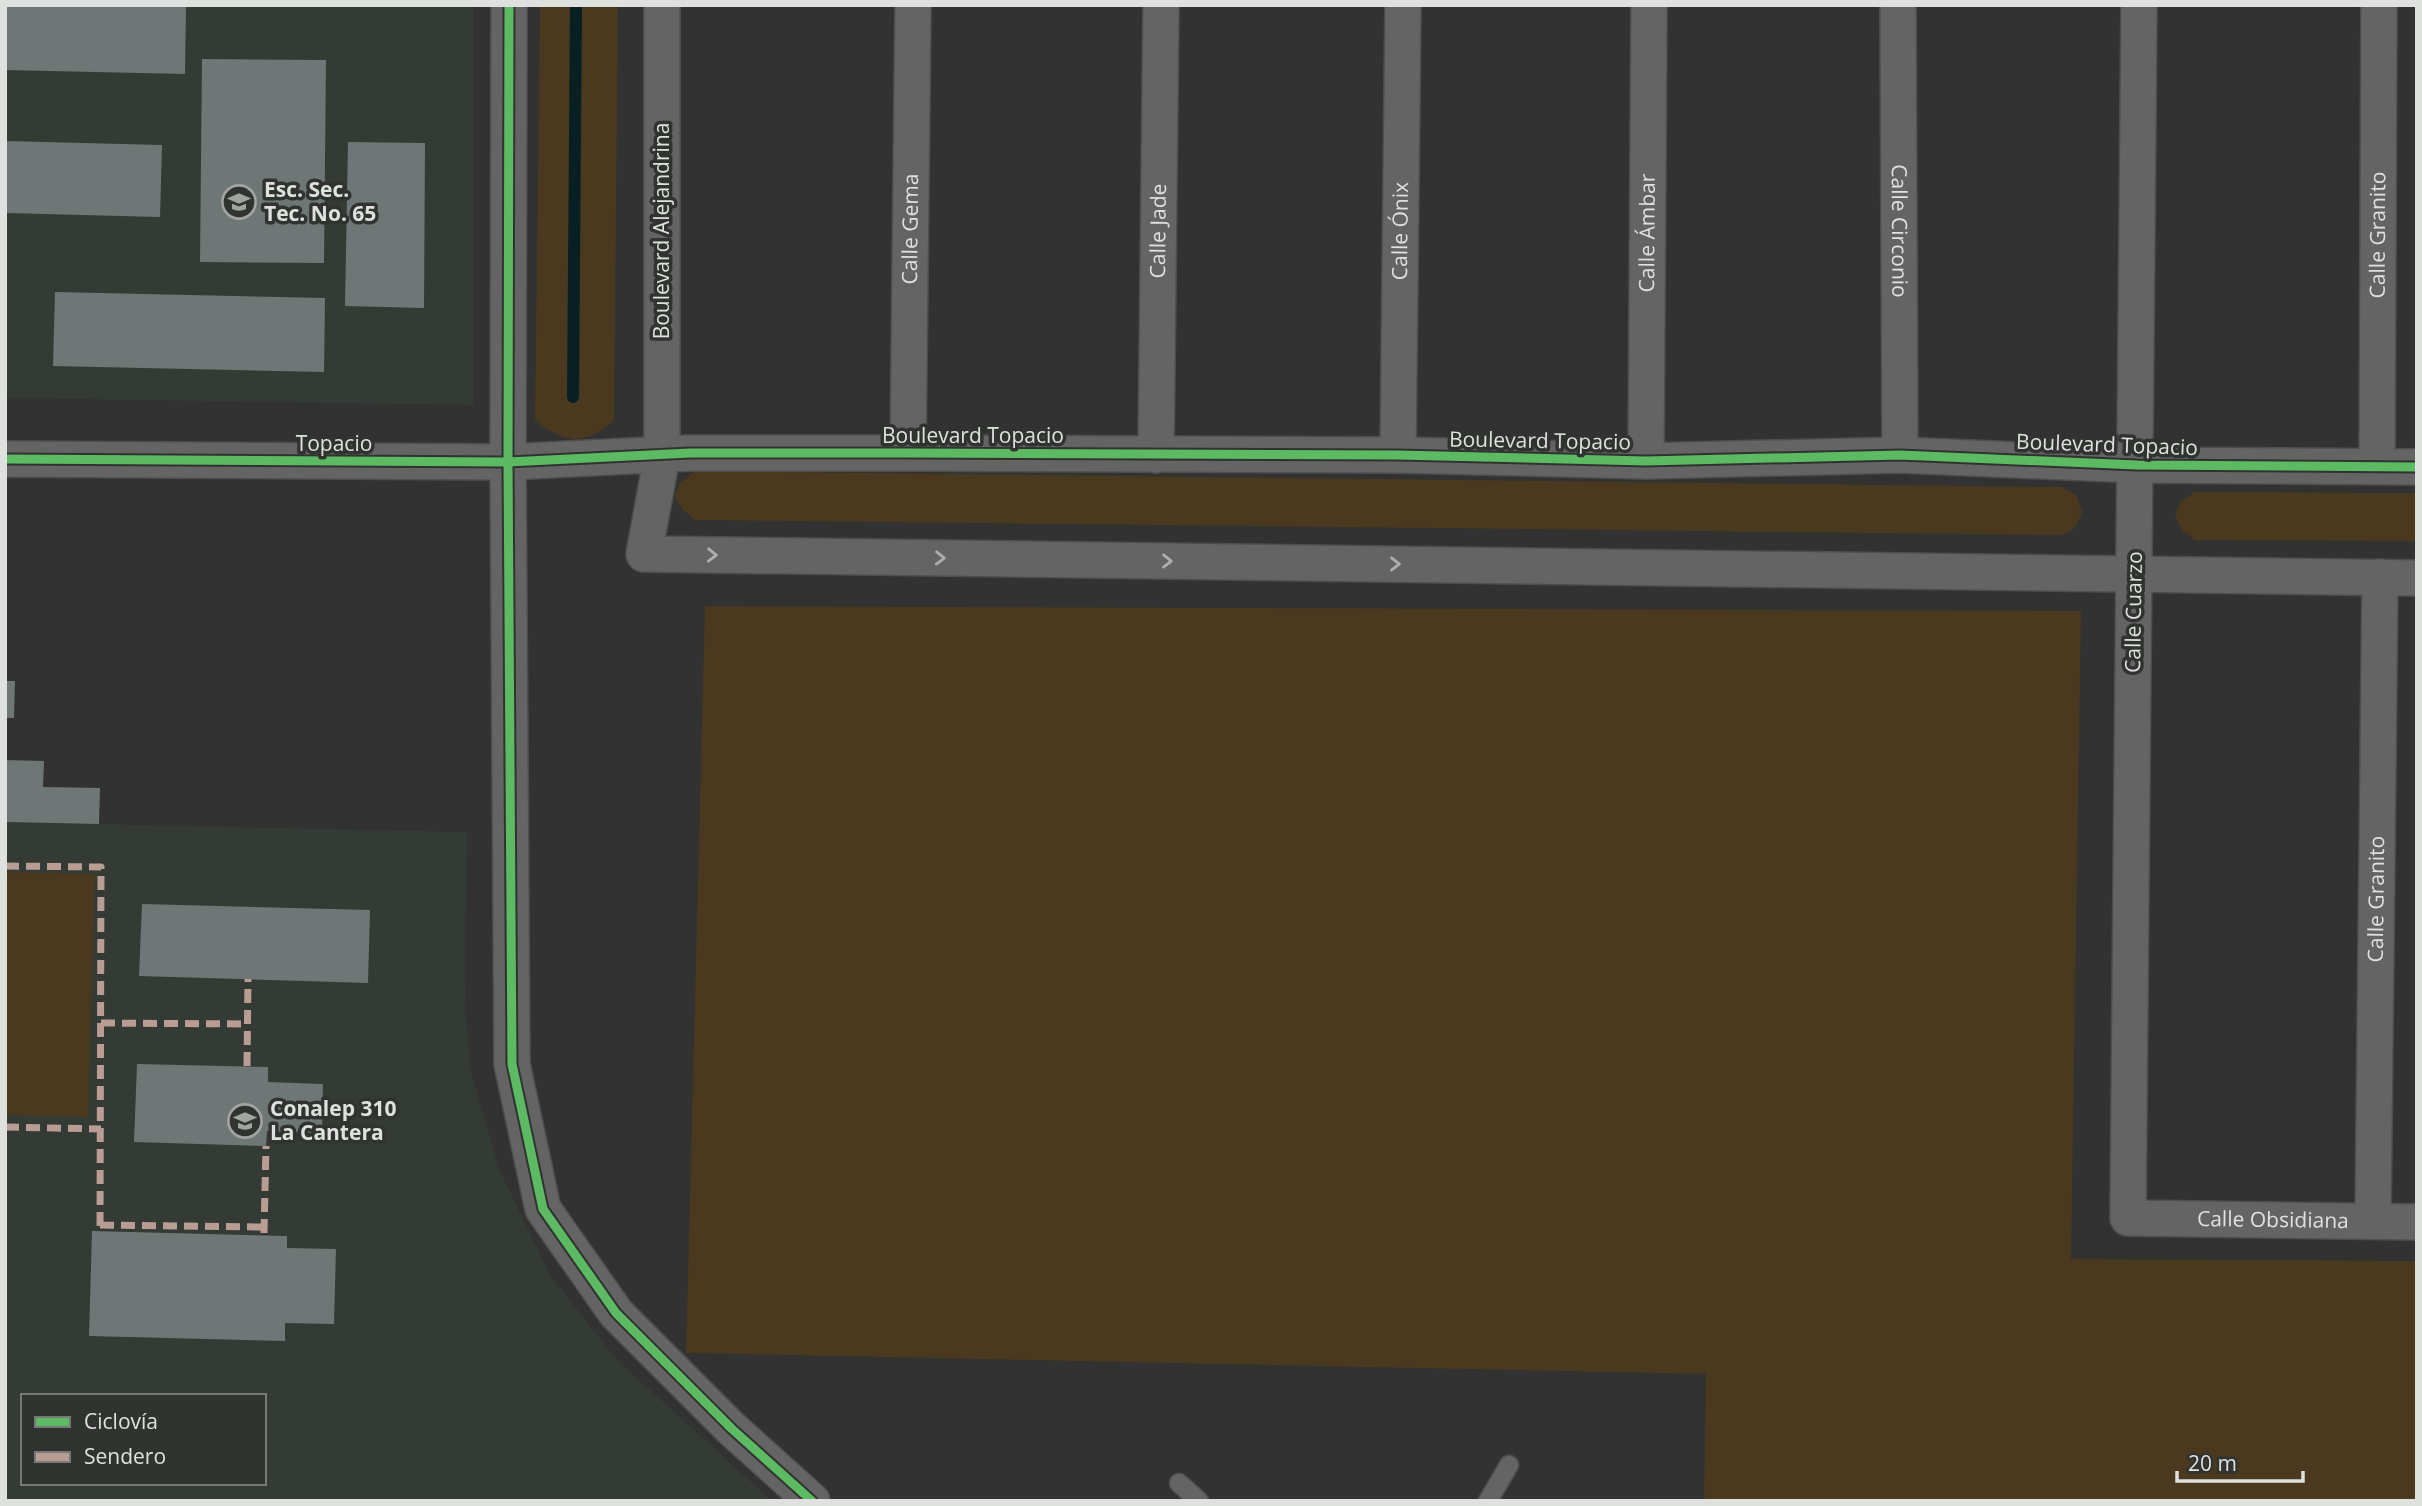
<svg xmlns="http://www.w3.org/2000/svg" width="2422" height="1506" font-family="'Open Sans',sans-serif">
	<style>
		.built { fill: #343b34; fill-rule: evenodd }
		.green { fill: #4a391f }
		.lines { fill: none; stroke-linecap: round; stroke-linejoin: round }
		.stream { stroke: #082024; stroke-width: 12 }
		.building { fill: #6e7775 }
		.service-casing { stroke: #4d4e4d; stroke-width: 21 }
		.minor-casing { stroke: #4d4e4d; stroke-width: 38 }
		.service { stroke: #636463; stroke-width: 18 }
		.minor { stroke: #636463; stroke-width: 35 }
		.quiet { stroke: #b99d93; stroke-width: 7; stroke-dasharray: 14 7; stroke-linecap: butt }
		.cycleway-casing { stroke: #303330; stroke-width: 13 }
		.cycleway { stroke: #5cba63; stroke-width: 9 }
		.oneway { stroke: #adafad }
		.labels { text-anchor: middle; stroke-width: 7; stroke-linejoin: round; paint-order: stroke }
		.poi-label { font-size: 21px; font-weight: bold; fill: #dfe1df; stroke: #303330; text-anchor: start }
		.street-label { font-size: 21px; fill: #dfe1df; stroke: #303330 }
	</style>
	<rect width="100%" height="100%" fill="#313231"/>
	<path class="built" d="M5,5H473V405L5,398Z
		M5,822L467,832L465,1000L471,1072L500,1171L550,1275L617,1360L772,1501H5ZM23,1396H264V1483H23Z"/>
	<path class="green" d="M540,5H618L614,421C583,446 565,444 535,420Z
		M695,471L2062,487L2077,496L2082,512L2075,528L2062,535L695,520L682,509L675,496L680,483Z
		M2195,492L2417,493V541L2195,540L2182,530L2175,516L2180,502Z
		M705,606L2081,611L2071,1259L2417,1261V1501H1704L1706,1374L686,1353Z
		M5,872L95,874L88,1117L5,1115Z"/>
	<g class="lines">
		<path class="stream" d="M573,397L576,5"/>
	</g>
	<path class="building" d="M5,5L186,7L185,74L5,70Z
		M202,59L326,60L324,263L200,262Z
		M5,141L162,145L160,217L5,213Z
		M348,142L425,143L424,308L345,306Z
		M55,292L325,298L324,372L53,366Z
		M5,681H15L14,718H5Z
		M5,760L44,761L43,787L100,788L99,824L5,822Z
		M142,904L370,910L368,983L139,976Z
		M137,1064L268,1067V1082L323,1084L322,1133L267,1131L266,1146L134,1142Z
		M92,1231L287,1236V1248L336,1249L334,1324L285,1323V1341L89,1336Z"/>
	<g class="lines">
		<g class="service-casing">
			<path id="service" d="M1179,1483L1199,1501
				M1488,1501L1509,1465"/>
		</g>
		<g class="minor-casing">
			<g id="minor">
				<path d="M509,5L508,462L512,1064L543,1209L616,1313L732,1429L812,1501"/>
				<path d="M662,5V456L644,554L2417,578"/>
				<path id="s1" d="M1898,5L1900,455"/>
				<path id="s2" d="M2139,5L2128,1218L2417,1222"/>
				<path id="s3" d="M908,453L913,5"/>
				<path id="s4" d="M1156,455L1161,5"/>
				<path id="s5" d="M1398,455L1403,5"/>
				<path d="M5,459L508,462L690,453H908L1398,455L1646,461L1900,455L2137,465L2417,467"/>
				<path id="s6" d="M1646,461L1649,5"/>
				<path id="s7" d="M2377,466L2379,5"/>
				<path id="s8" d="M2373,1221L2380,577"/>
			</g>
		</g>
		<use href="#service" class="service"/>
		<use href="#minor" class="minor"/>
		<path class="quiet" d="M5,866L101,867L100,1231
			M101,1023L247,1024
			M247,1066L248,979
			M5,1127L101,1129
			M100,1225L264,1227
			M264,1233L266,1146"/>
		<g class="cycleway-casing">
			<path id="cycleway" d="M509,5L508,462L512,1064L543,1209L616,1313L732,1429L812,1501
				M5,459L508,462L690,453H908L1398,455L1646,461L1900,455L2137,465L2417,467"/>
		</g>
		<use href="#cycleway" class="cycleway"/>
	</g>
	<defs><path id="oneway-chevron" d="M-2-3.5L2.5 0L-2 3.5" fill="none" stroke-width="1.6" stroke-linecap="round" stroke-linejoin="round" transform="scale(1.75)"/></defs>
	<g class="oneway">
		<use href="#oneway-chevron" transform="translate(712 555) rotate(1)"/>
		<use href="#oneway-chevron" transform="translate(940 558) rotate(1)"/>
		<use href="#oneway-chevron" transform="translate(1167 561) rotate(1)"/>
		<use href="#oneway-chevron" transform="translate(1395 564) rotate(1)"/>
	</g>
	<defs>
		<g id="school-ring" transform="scale(1.75)"><circle r="9.5" fill="#303330" stroke="#a2a4a2" stroke-width="1.5"/><path d="M0-5L7-2L0 1L-7-2ZM-4 1L0 2.5L4 1V4Q0 6-4 4Z" fill="#a2a4a2"/></g>
		<g id="university-ring" transform="scale(1.75)"><circle r="9.5" fill="#303330" stroke="#a2a4a2" stroke-width="1.5"/><path d="M0-5L7-2L0 1L-7-2ZM-4 1L0 2.5L4 1V4Q0 6-4 4Z" fill="#a2a4a2"/></g>
	</defs>
	<g fill-rule="evenodd">
		<use href="#school-ring" x="239" y="202"/>
		<use href="#university-ring" x="245" y="1121"/>
	</g>
	<g class="labels">
		<g class="poi-label">
			<text x="264" y="197">Esc. Sec.<tspan x="264" dy="24">Tec. No. 65</tspan></text>
			<text x="270" y="1116">Conalep 310<tspan x="270" dy="24">La Cantera</tspan></text>
		</g>
		<g class="street-label">
			<text dy="7" stroke="none"><textPath href="#s3" startOffset="224">Calle Gema</textPath></text>
			<text dy="7" stroke="none"><textPath href="#s4" startOffset="224">Calle Jade</textPath></text>
			<text dy="7" stroke="none"><textPath href="#s5" startOffset="224">Calle Ónix</textPath></text>
			<text dy="7" stroke="none"><textPath href="#s1" startOffset="226">Calle Circonio</textPath></text>
			<text transform="translate(662 231) rotate(-90)" y="7">Boulevard Alejandrina</text>
			<text dy="7" stroke="none"><textPath href="#s6" startOffset="228">Calle Ámbar</textPath></text>
			<text dy="7" stroke="none"><textPath href="#s7" startOffset="231">Calle Granito</textPath></text>
			<text x="973" y="443">Boulevard Topacio</text>
			<text transform="translate(1540 441) rotate(1)" y="7">Boulevard Topacio</text>
			<text x="334" y="451">Topacio</text>
			<text transform="translate(2107 445) rotate(2)" y="7">Boulevard Topacio</text>
			<text transform="translate(2134 612) rotate(-89)" y="7">Calle Cuarzo</text>
			<text dy="7" stroke="none"><textPath href="#s8" startOffset="322">Calle Granito</textPath></text>
			<text dy="7" stroke="none"><textPath href="#s2" startOffset="1358">Calle Obsidiana</textPath></text>
		</g>
	</g>
	<rect width="2422" height="1506" fill="none" stroke="#dfe1df" stroke-width="14"/>
	<rect x="21" y="1394" width="245" height="91" fill="#303330" stroke="#767976" stroke-width="2"/>
	<rect x="35" y="1417" width="35" height="10" fill="#5cba63" stroke="#767976" stroke-width="2"/>
	<text x="84" y="1429" font-size="21" fill="#dfe1df">Ciclovía</text>
	<rect x="35" y="1452" width="35" height="10" fill="#b99d93" stroke="#767976" stroke-width="2"/>
	<text x="84" y="1464" font-size="21" fill="#dfe1df">Sendero</text>
	<path d="M2177 1471v10h126v-10" fill="none" stroke="#dfe1df" stroke-width="3.5"/>
	<text x="2188" y="1471" font-size="21" fill="#dfe1df" stroke="#303330" stroke-width="5" paint-order="stroke">20 m</text>
</svg>
